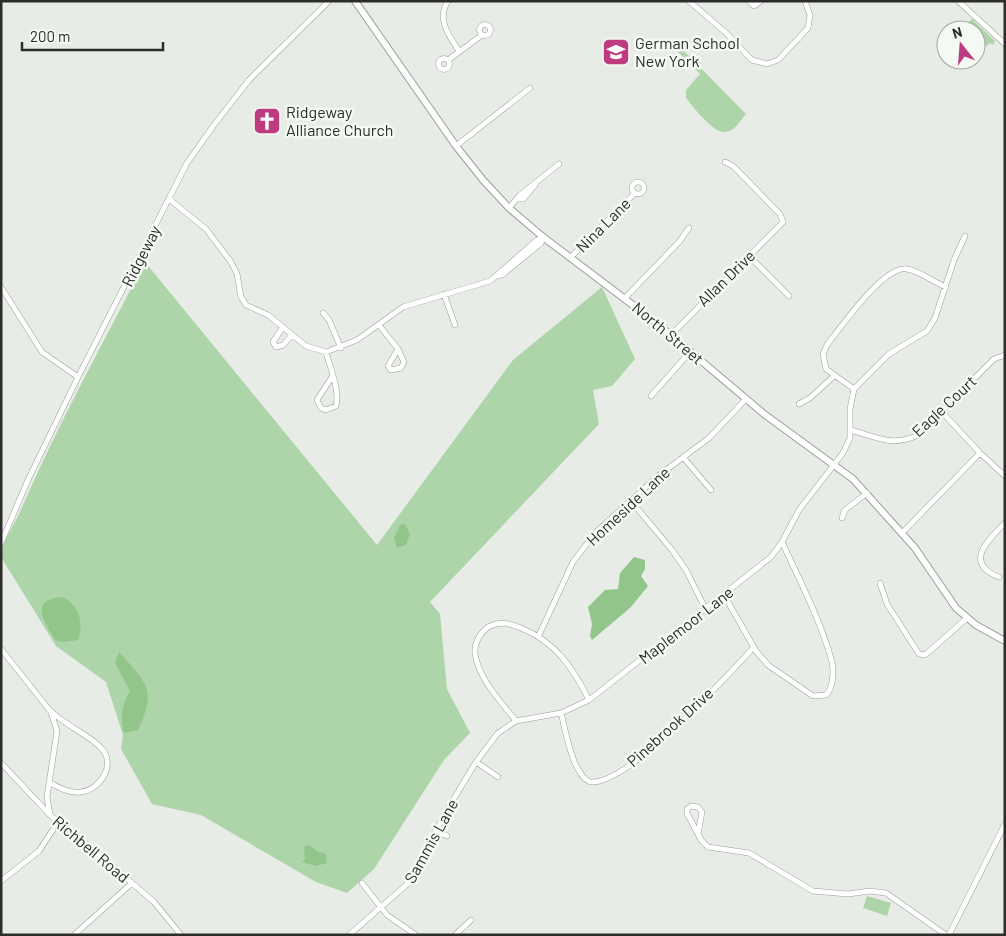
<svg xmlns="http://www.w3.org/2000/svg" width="1006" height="936" font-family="Barlow,sans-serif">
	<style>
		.green { fill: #aed5a9 }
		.water { fill: #91c58a }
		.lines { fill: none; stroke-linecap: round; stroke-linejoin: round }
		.minor-casing { stroke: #9a9e99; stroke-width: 6 }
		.major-casing { stroke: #9a9e99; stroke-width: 8 }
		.minor { stroke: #fff; stroke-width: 5 }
		.major { stroke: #fff; stroke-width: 6 }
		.labels { text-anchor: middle; stroke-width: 5; stroke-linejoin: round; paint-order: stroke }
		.poi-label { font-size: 16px; fill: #2c2d2b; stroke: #f5f9f4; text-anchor: start }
		.street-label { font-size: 16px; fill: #2c2d2b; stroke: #f5f9f4 }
	</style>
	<rect width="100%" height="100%" fill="#e7ece7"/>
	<path class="green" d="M972,19L995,41L993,45L990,43L976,55V30H970L973,26L969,22Z
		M680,47L746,114C741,120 734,132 725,132C713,133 693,107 686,98V90L700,74L676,50Z
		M145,262L377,545L513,360L602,287L635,359L612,386L593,390L599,424L430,602L440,614L447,689L470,733L444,760L374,869L347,893L316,882L201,815L152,804L121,749L123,735L106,682L56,646L1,557C1,542 14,526 20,512C57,426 102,345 145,262Z
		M867,896L891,903L887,916L863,908Z"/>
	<path class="water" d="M405,524L410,534L406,545L397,548L394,538L400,525Z
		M634,557L645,560V569L641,576L648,586L631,607L592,640L590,636L592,624L588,607L605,590L618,589L620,573Z
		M62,597C80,605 84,624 78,640L64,642L55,640C46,624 27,600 62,597Z
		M119,652C147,684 157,689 138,730L124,733C120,716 122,705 130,691L115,663Z
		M309,845L317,851L326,854L327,863L316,866L302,862L305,859L304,847Z"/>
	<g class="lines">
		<g class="minor-casing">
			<path id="minor" d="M448,1C436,19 449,36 459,51
				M689,1L725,32L752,60L767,64L778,60L808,28L810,15L805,1
				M749,1L754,6L761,1
				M958,1L1005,44
				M479.5 30a5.5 5.5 0 1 1 11 0a5.5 5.5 0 1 1-11 0Z
				M438.5 64a5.5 5.5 0 1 1 11 0a5.5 5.5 0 1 1-11 0Z
				M448,60L482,35
				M456,146L530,88
				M632 188a6 6 0 1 1 12 0a6 6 0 1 1-12 0Z
				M169,199L206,229L231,262L237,274L241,297L246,305L268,315L306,346L326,352L357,340L403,307L490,281L537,240L543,237
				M519,199H523L535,185
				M509,208L520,195L559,164
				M749,256L789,296
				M571,257L635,193
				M497,276L502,275L541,243L543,237
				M1,287L42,352L78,377
				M444,294L455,325
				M625,298L679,242L689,228
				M323,313L329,320L341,348
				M379,325L398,349L404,362L401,368L391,370L388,366L398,349
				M283,327L273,342L276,347L283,345L292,335
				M671,335L783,222L780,214L733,166L725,162
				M326,352C330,368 340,390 336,406L326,410L321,408L317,400L332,377
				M854,389L826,369L823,354L827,345C841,327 884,265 907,269C920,271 933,282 946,287
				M651,396L690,352
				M799,404L810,398L834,376
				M941,411L980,453L1005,476
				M850,430C875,436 891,447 916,436L994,359L1005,355
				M683,457L711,490
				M631,501L672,550L686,570L705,608
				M842,518L845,510L867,493
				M902,533L980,453
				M1,543L28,480L78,377L187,163L214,125L249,80L329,1
				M999,577C963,563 988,540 1005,523
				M880,583L887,604L919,654L925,655L967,618
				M724,595L756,651L768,665L813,696L826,695C833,689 834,671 832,662C821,621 800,581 782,542
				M539,635L573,562L595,533L658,476L709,438L746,399
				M1,649L51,712L57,731L47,797L50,815
				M561,713C566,731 572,774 590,782C628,786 727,676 754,647
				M516,721C501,702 478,678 475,653C474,643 480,633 488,627C500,621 509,623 521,628C556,642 573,668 589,700
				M476,762L498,777
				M1,763L50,815L93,849L154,902L181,935
				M49,782C58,787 70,794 81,792C100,790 116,765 102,749C90,735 66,726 52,712
				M435,830L447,836
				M698,834L702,812L698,807L691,806L687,809V813L701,840L708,847L749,853L813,891L848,894L870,891L886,893L946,935
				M1,881L39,851L58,822
				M362,883L387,915L416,935
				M74,935L132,883
				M349,935L412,880L444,815L476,762L498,733L516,721L561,713L589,700L771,557L782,542L799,510L843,453L850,438V409L854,389L889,354L927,331L935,318L954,260L965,236
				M455,935L471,920
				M949,935L1005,824"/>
		</g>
		<g class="major-casing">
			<path id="major" d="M355,1L456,146L483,180L509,208L543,237L654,321L764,414L853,479L915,548L956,608L976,625L1005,641"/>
		</g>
		<use href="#minor" class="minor"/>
		<use href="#major" class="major"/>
	</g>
	<defs>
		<g id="school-square" transform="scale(1.4375)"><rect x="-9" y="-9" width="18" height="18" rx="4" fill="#be3b80" stroke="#f5f9f4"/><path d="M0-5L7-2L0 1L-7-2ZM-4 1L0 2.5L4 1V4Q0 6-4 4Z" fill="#fff"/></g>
		<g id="church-square" transform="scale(1.4375)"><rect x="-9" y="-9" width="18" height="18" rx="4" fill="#be3b80" stroke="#f5f9f4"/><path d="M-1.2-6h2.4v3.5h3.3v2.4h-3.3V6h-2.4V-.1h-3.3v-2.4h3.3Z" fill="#fff"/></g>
	</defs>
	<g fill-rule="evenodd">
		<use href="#school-square" x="616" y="52"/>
		<use href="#church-square" x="267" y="121"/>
	</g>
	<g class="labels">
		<g class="poi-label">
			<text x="635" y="49">German School<tspan x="635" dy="18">New York</tspan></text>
			<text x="286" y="118">Ridgeway<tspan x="286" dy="18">Alliance Church</tspan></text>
		</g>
		<g class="street-label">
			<text transform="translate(603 225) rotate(-45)" y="6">Nina Lane</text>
			<text transform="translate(141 256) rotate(-63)" y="6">Ridgeway</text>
			<text transform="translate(726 278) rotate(-44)" y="6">Allan Drive</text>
			<text transform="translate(668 333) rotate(40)" y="6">North Street</text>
			<text transform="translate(944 406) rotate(-43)" y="6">Eagle Court</text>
			<text transform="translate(628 506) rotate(-43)" y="6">Homeside Lane</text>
			<text transform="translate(686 625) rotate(-38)" y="6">Maplemoor Lane</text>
			<text transform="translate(670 727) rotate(-42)" y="6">Pinebrook Drive</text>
			<text transform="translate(431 841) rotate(-61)" y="6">Sammis Lane</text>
			<text transform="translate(91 849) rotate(40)" y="6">Richbell Road</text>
		</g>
	</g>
	<rect width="1006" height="936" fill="none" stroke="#2c2d2b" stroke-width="5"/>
	<g transform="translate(961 45) rotate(343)"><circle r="24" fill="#f5f9f4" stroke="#a5a7a4"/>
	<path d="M0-4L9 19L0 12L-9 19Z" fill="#be3b80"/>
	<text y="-8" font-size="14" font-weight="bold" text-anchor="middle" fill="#2c2d2b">N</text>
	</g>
	<path d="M22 42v8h141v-8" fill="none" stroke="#2c2d2b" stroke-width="2.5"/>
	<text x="30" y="42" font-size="15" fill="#2c2d2b" stroke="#f5f9f4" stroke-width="4" paint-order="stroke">200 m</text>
</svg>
